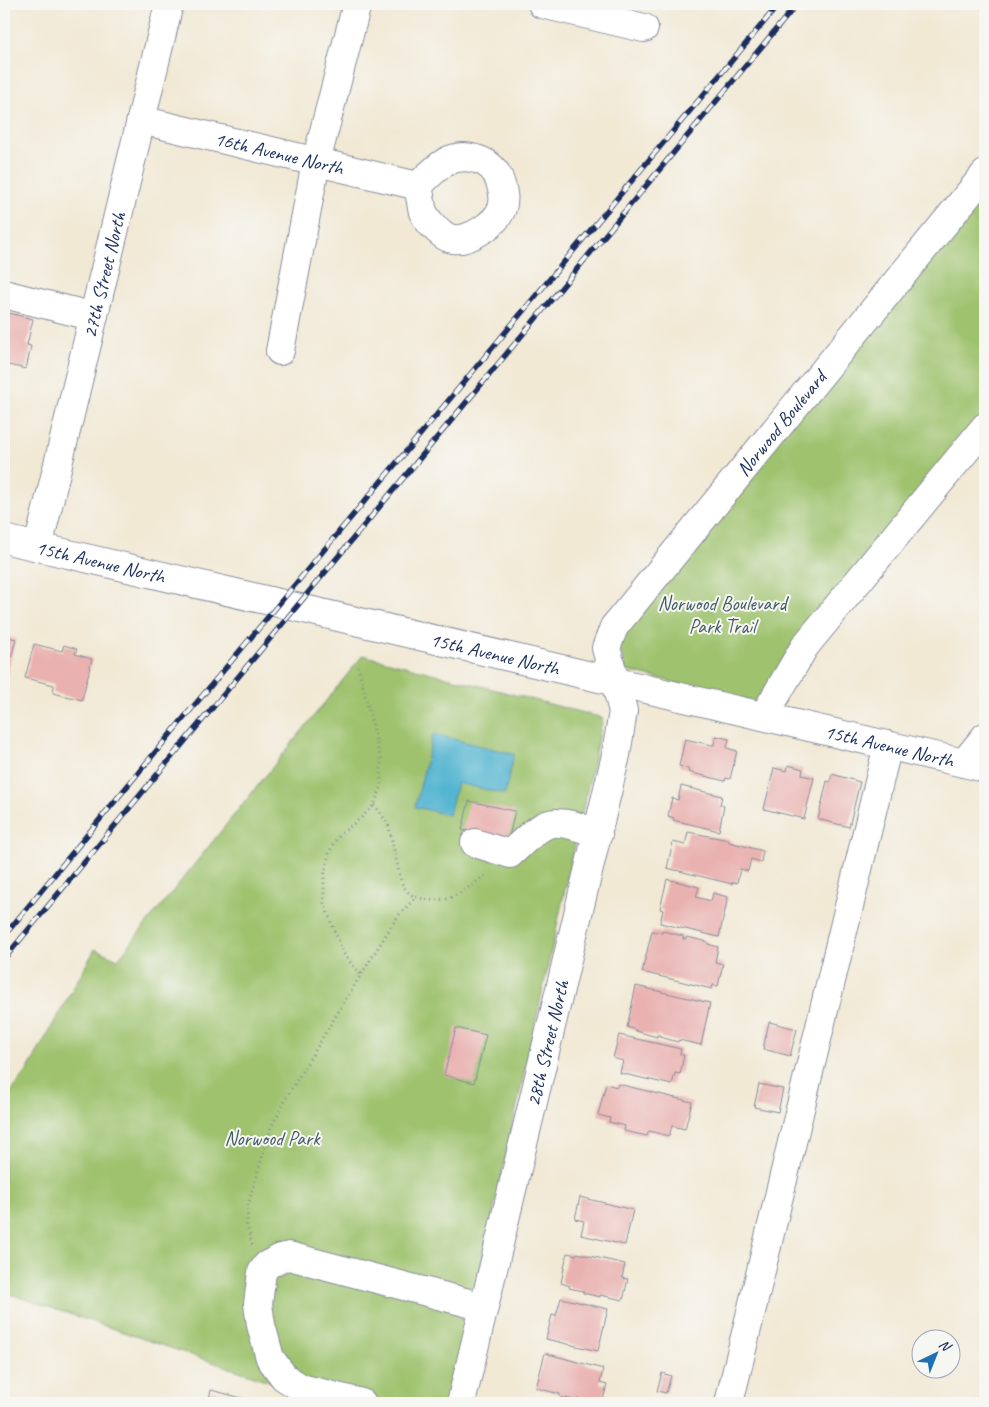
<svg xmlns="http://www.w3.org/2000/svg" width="989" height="1407" font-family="Caveat,sans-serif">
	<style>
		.green { fill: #9ec26d; stroke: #5c7866 }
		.water { fill: #51b4d0; stroke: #367297 }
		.building { fill: #e9b2b1 }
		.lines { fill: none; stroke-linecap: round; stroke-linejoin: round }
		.minor-casing { stroke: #868c9a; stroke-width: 30 }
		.path { stroke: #868c9a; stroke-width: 3; stroke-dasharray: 1 4; stroke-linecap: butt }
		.minor { stroke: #fff; stroke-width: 28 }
		.rail-casing { stroke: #1b2f5e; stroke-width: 5.5 }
		.rail { stroke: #f6f6f2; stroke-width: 4; stroke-dasharray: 11; stroke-linecap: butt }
		.labels { text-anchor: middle; stroke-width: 4; stroke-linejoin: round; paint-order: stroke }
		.street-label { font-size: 20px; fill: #1b2f5e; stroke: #f6f6f2 }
		.park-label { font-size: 20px; fill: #425b62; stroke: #f6f6f2 }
	</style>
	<rect width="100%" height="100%" fill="#f6f6f2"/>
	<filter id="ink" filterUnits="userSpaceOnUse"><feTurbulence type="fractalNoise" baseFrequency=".02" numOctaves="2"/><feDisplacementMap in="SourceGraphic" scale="10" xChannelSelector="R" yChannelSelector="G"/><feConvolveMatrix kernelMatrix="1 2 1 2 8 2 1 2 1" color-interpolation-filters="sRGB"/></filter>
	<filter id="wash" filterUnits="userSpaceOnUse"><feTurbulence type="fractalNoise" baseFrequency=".0096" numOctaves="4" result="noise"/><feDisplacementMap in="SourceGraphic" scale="20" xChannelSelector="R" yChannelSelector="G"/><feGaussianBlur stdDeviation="1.12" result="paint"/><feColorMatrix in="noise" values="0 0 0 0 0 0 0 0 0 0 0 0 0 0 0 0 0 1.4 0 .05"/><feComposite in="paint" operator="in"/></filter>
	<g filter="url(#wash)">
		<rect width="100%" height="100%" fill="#f2e9d5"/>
		<path class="green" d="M985,174V413L790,649L757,702L626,671L614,627Z
			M363,655L603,718L451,1403H334L4,1292V1101L27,1071L95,949L118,959Z"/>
		<path class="water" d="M433,734L514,754L505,794L457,783L449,815L415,807Z"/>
		<g id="blocks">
			<path class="building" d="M5,312L33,319L27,345L31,346L26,369L4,364V320Z
				M4,636L16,639L4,685Z
				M34,644L62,651L64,645L77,649L75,654L92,659L82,700L53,693L54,685L25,678Z
				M716,736L729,739L727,748L737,751L730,779L726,778L725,781L688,772L689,769L679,766L685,739L712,745H714Z
				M788,765L803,769L802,775L814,778L804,819L764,809L774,768L787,771Z
				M832,774L860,782L849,827L818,819L827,781L830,782Z
				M681,786L722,796L720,805L724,806L719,831L673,820L674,818L668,816L672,798L678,800Z
				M469,801L515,811L508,841L462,830Z
				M688,832L729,840V842L763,851L761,862L751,859L748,871L740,869L737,883L733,882L732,884L667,868L673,842L685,845Z
				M667,879L699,887L696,897L711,901L713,893L728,897L719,937L660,923L663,910L660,909Z
				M652,931L662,933L663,931L683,936V939H686L687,937L708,942V944L718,947L715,962L723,964L718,986L713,985L712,989L642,972Z
				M636,986L710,1003L701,1045L679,1040L678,1042L660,1037V1035H657V1037L636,1031V1030L627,1027Z
				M769,1022L797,1029L790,1056L763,1049Z
				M456,1028L486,1035L474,1083L444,1075Z
				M619,1035L681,1049L680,1054L684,1055L680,1074L675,1073L672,1085L620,1073L623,1061L613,1058Z
				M606,1084L617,1087L618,1084L692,1102L685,1129L672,1126L669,1136L649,1131L647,1136L624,1131L625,1126L609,1122L610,1118L598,1115Z
				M759,1084L783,1089L778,1112L754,1107Z
				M580,1197L633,1210L625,1245L581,1235L584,1221L575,1219Z
				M567,1253L576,1255L577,1253L625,1264L622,1278L628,1279L623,1300L600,1295V1297L583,1293V1291L569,1288L570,1286L561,1283Z
				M561,1298L608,1309L598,1351L546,1339L552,1315L556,1316Z
				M545,1353L603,1369L600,1383L607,1385L602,1403H595L578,1399L577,1401L560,1397V1394L536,1388Z
				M662,1373L671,1376L666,1393L657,1391Z
				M211,1390L261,1403H208Z"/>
		</g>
	</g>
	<g filter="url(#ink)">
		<use href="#blocks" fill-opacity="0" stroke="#868c9a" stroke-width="1"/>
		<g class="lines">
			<g class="minor-casing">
				<g id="minor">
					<path d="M542,4L644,28"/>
					<path id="s1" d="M141,120L418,186C420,194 421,204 423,212C426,218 430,223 434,227C440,232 445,238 453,239C469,242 497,223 502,208C505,199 503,190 500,182C497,171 488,162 476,159C450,151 435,169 418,186"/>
					<path d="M4,294L83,314L94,315"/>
					<path d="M280,351L316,162L357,4"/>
					<path id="s2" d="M4,539L985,768"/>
					<path id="s3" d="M38,547L169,4"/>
					<path d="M764,716L805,646L985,427"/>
					<path d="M964,763L985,737"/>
					<path d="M475,843L510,854C521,844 540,823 555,823C570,822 584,829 598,834"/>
					<path d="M362,1403L301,1388L284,1377L270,1358L261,1325L258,1304L262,1272L267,1265L281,1258L289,1256L484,1307"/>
					<path id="s4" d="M461,1403L616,755L623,711L606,648L614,627L985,174"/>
					<path d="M729,1403L888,745"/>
				</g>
			</g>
			<path class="path" d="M358,666L381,760V788L374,805L362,817L342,833L335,841L329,853L324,877V903L343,953L361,975
				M374,805L388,823L401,881C405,890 410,896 420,898C449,906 465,890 487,874
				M252,1245L247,1225L248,1205L271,1127L288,1095L346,999L397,917L416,897"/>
			<use href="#minor" class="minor"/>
			<g class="rail-casing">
				<path id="rail" d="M4,936L143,767L779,4
					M4,959L797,4"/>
			</g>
			<use href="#rail" class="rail"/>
		</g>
	</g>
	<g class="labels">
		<g class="street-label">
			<text dy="7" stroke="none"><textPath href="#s1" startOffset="142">16th Avenue North</textPath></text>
			<text dy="7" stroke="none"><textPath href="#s3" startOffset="280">27th Street North</textPath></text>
			<text dy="7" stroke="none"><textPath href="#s4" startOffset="1062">Norwood Boulevard</textPath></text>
			<text dy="7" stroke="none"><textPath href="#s2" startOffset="99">15th Avenue North</textPath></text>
			<text dy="7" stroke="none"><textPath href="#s2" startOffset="504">15th Avenue North</textPath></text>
			<text dy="7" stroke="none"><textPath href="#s2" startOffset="909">15th Avenue North</textPath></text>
			<text dy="7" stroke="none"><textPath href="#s4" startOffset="370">28th Street North</textPath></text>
		</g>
		<g class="park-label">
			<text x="722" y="610">Norwood Boulevard<tspan x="722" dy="23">Park Trail</tspan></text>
			<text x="272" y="1145">Norwood Park</text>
		</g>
	</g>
	<rect width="989" height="1407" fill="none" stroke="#f6f6f2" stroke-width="20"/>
	<g transform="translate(936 1354) rotate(43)"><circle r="24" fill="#f6f6f2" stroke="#9ea6b7"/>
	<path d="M0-4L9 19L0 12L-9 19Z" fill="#1f6fb2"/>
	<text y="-8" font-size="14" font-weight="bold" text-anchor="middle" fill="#1b2f5e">N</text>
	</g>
</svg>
